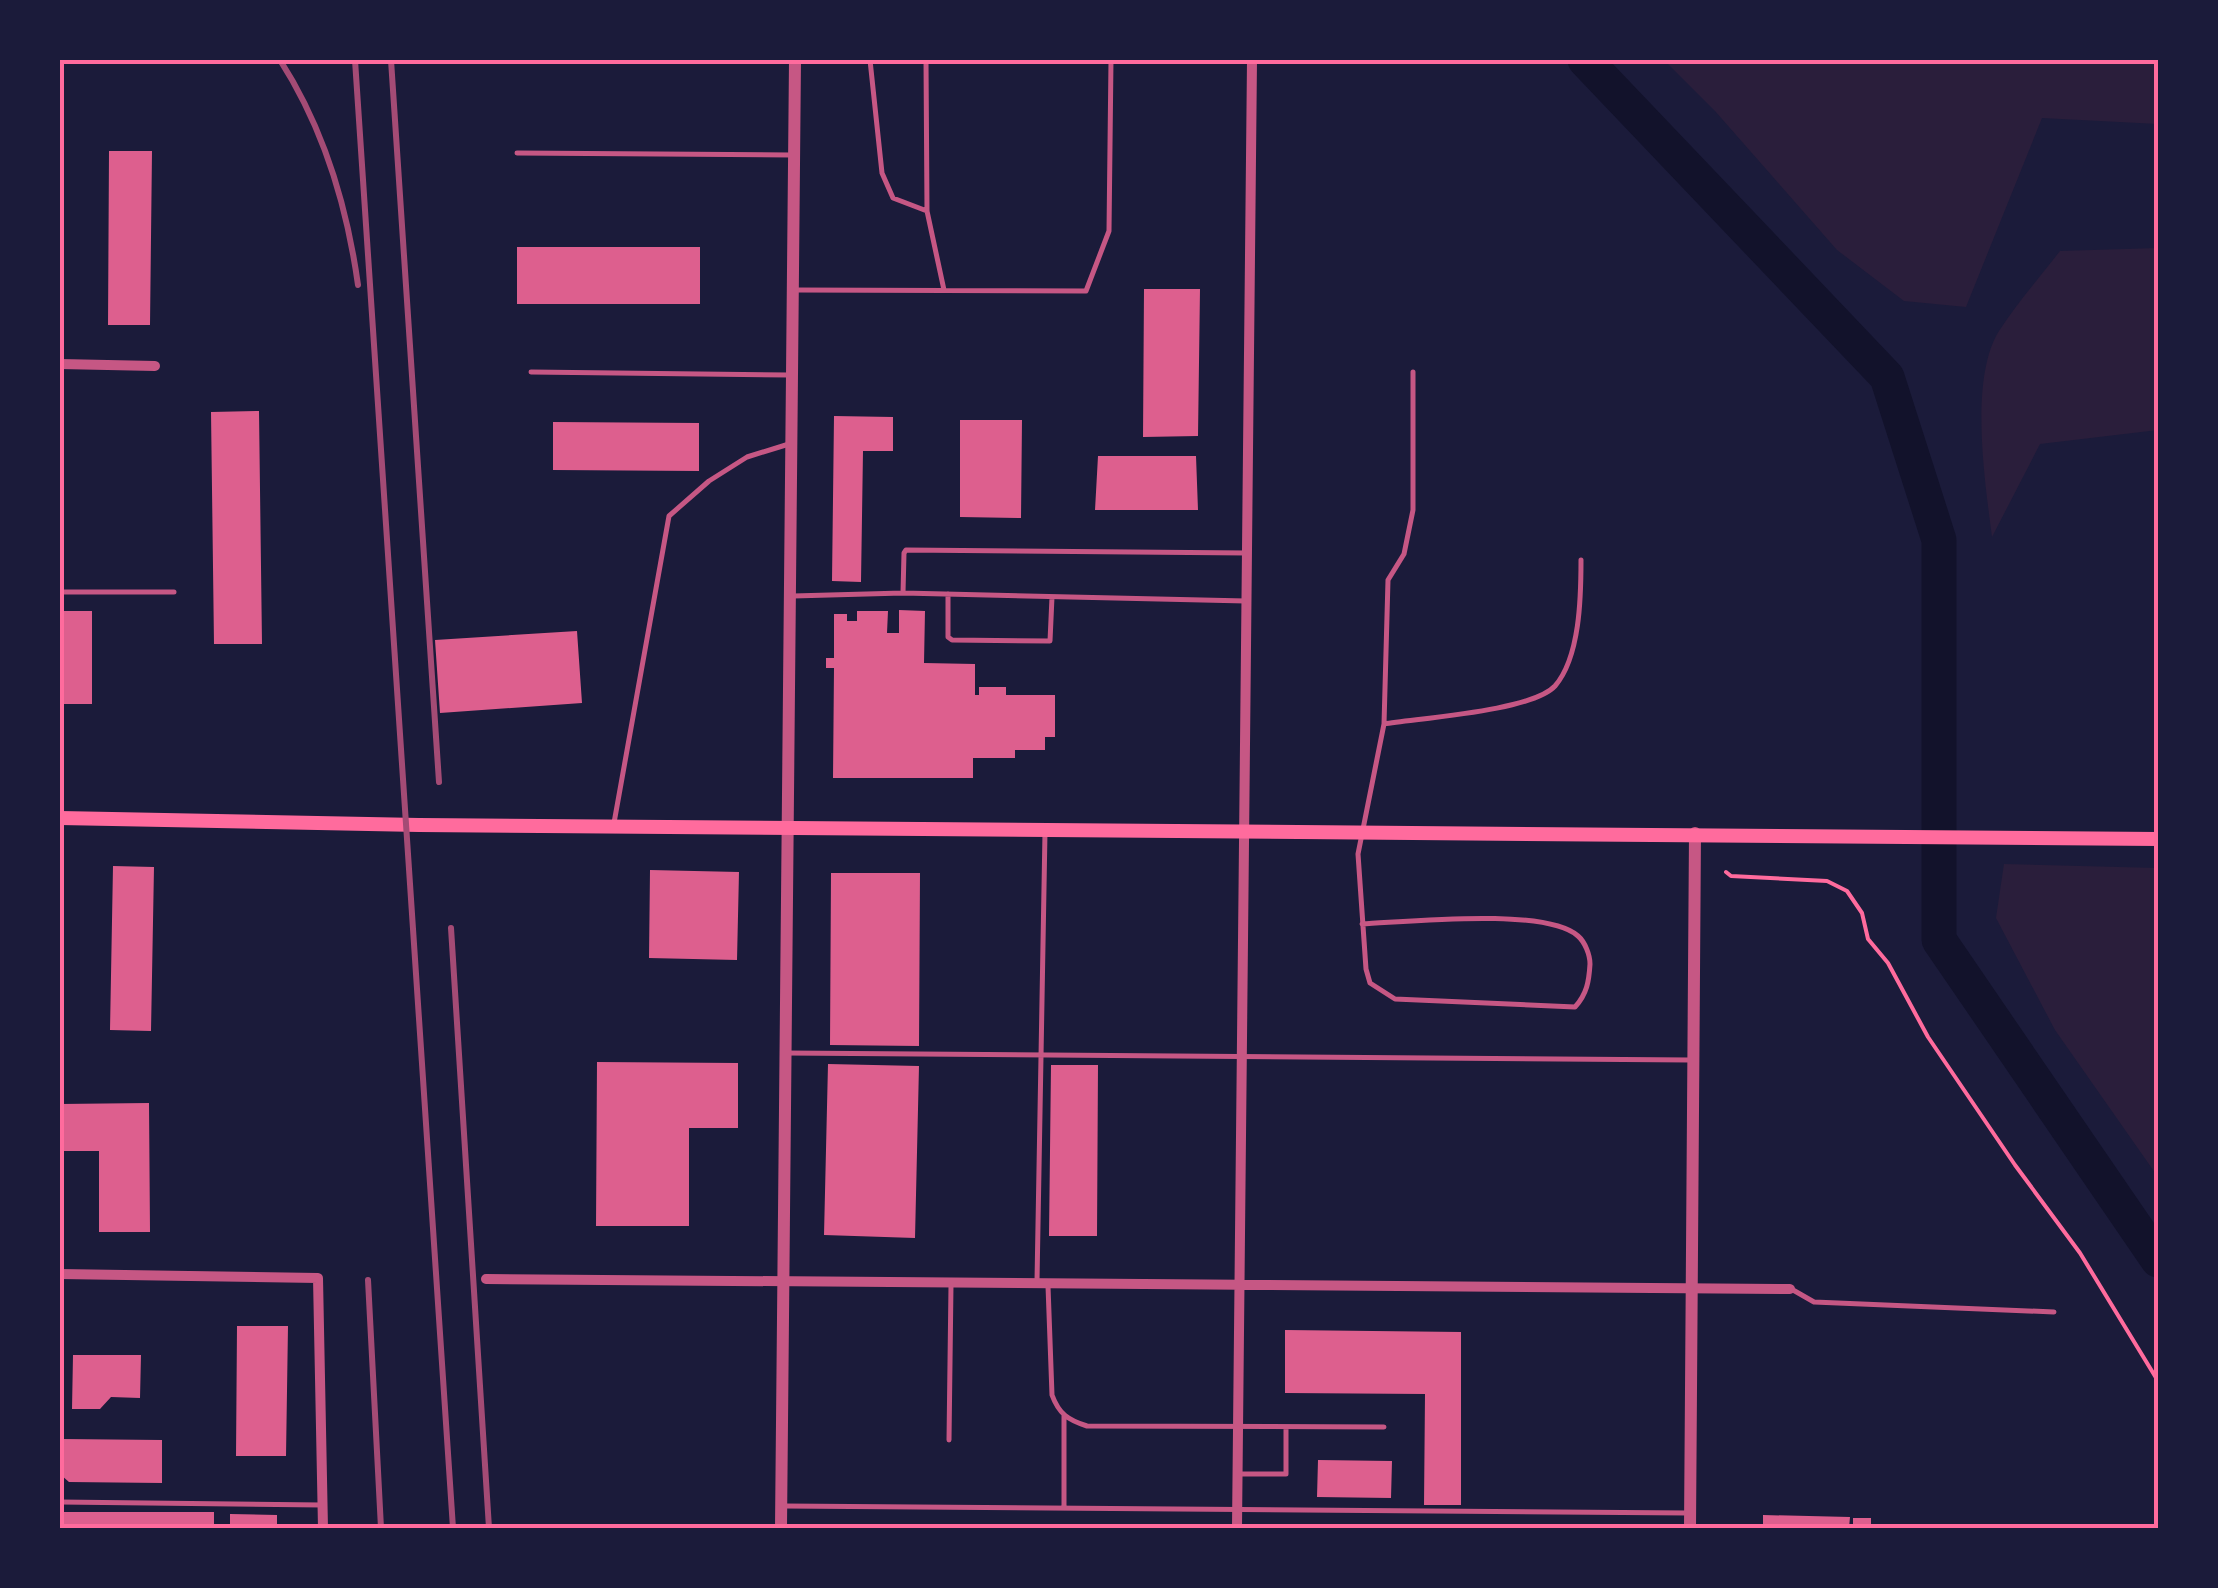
<svg xmlns="http://www.w3.org/2000/svg" width="2218" height="1588" font-family="Manrope,sans-serif">
	<style>
		.green { fill: #2a1e3b }
		.lines { fill: none; stroke-linecap: round; stroke-linejoin: round }
		.river { stroke: #12122b; stroke-width: 35 }
		.building { fill: #dd5f8e }
		.path { stroke: #ff6b9d; stroke-width: 4 }
		.service { stroke: #c65784; stroke-width: 5 }
		.minor { stroke: #c65784; stroke-width: 10 }
		.tertiary { stroke: #c65784; stroke-width: 12 }
		.secondary { stroke: #ff6b9d; stroke-width: 14 }
		.rail { stroke: #a44b75; stroke-width: 6 }
		.neatline { fill: none; stroke: #ff6b9d; stroke-width: 4 }
	</style>
	<rect width="100%" height="100%" fill="#1b1b3a"/>
	<path class="green" d="M1664,60H2158V124L2042,118L1966,307L1904,301L1837,250L1715,111Z
		M2158,248V430L2040,444L1992,537C1985,482 1969,379 1999,331C2017,303 2040,277 2060,251Z
		M2004,864L2158,868V1177L2055,1030L1996,918Z"/>
	<g class="lines">
		<path class="river" d="M1585,60L1887,377L1939,540V940L2158,1260"/>
	</g>
	<path class="building" d="M109,151H152L150,325H108Z
		M517,247H700V304H517Z
		M1144,289H1200L1198,436L1143,437Z
		M259,411L262,644H214L211,412Z
		M834,416L893,417V451H863L861,582L832,581Z
		M960,420H1022L1021,518L960,517Z
		M553,422L699,423V471L553,470Z
		M1098,456H1196L1198,510H1095Z
		M899,610L925,611L924,663L975,664V695H979V687H1006V695H1055V737H1045V750H1015V758H973V778H833L834,668H826V658H834V614H847V621H857V611H888L887,633H899Z
		M60,611H92V704H60Z
		M577,631L582,703L440,713L435,640Z
		M113,866L154,867L151,1031L110,1030Z
		M650,870L739,872L737,960L649,958Z
		M831,873H920L919,1046L830,1045Z
		M597,1062L738,1063V1128H689V1226H596Z
		M828,1064L919,1066L915,1238L824,1235Z
		M1051,1065H1098L1097,1236H1049Z
		M149,1103L150,1232H99V1151H60V1104Z
		M237,1326H288L286,1456H236Z
		M1285,1330L1461,1332V1505H1424L1425,1394L1285,1393Z
		M73,1355H141L140,1398L111,1397L100,1409H72Z
		M62,1439L162,1440V1483L69,1482L61,1475Z
		M1318,1460L1392,1461L1391,1498L1317,1497Z
		M60,1512H214V1528H60Z
		M230,1514L277,1515V1528H230Z
		M1763,1515L1850,1517L1849,1528H1763Z
		M1853,1518H1871V1528H1853Z"/>
	<g class="lines">
		<path class="path" d="M1726,872L1731,876L1827,881L1847,891L1862,913L1868,939L1888,963L1928,1037L2015,1165L2080,1253L2158,1381"/>
		<path class="service" d="M870,60L882,173L893,198L927,211
			M926,60L927,211L944,290
			M517,153L791,155
			M796,290L1086,291L1109,231L1111,60
			M531,372L789,375
			M60,592H174
			M903,593L904,553L906,550L1247,553
			M948,594V637L952,640L1050,641L1052,597
			M793,596L903,593L1246,601
			M1384,724C1421,718 1532,711 1555,686C1580,657 1581,597 1581,560
			M614,823L669,516L709,481L747,457L789,444
			M1362,924C1407,922 1545,907 1578,936C1585,942 1590,955 1590,964C1589,981 1587,994 1575,1007L1395,999L1370,983L1366,969L1358,854L1384,724L1388,580L1404,554L1413,510V372
			M786,1053L1690,1060
			M1037,1281L1045,832
			M1048,1286L1052,1395C1059,1414 1068,1420 1087,1426L1384,1427
			M1793,1290L1814,1302L2054,1312
			M949,1440L951,1285
			M1237,1474H1286V1427
			M60,1502L322,1505
			M784,1506L1688,1513
			M1064,1507V1415"/>
		<path class="minor" d="M60,364L155,366
			M60,1274L318,1278L323,1528
			M486,1279L1790,1289
			M1237,1528L1252,60"/>
		<path class="tertiary" d="M781,1528L795,60
			M1690,1528L1695,833"/>
		<path class="secondary" d="M60,818L419,825L2158,839"/>
		<path class="rail" d="M280,60C323,127 347,206 358,285
			M355,60L453,1528
			M391,60L439,782
			M451,928L489,1528
			M368,1280L381,1528"/>
	</g>
	<rect width="2218" height="1588" fill="none" stroke="#1b1b3a" stroke-width="125"/>
	<rect x="62" y="62" width="2094" height="1464" class="neatline"/>
</svg>
